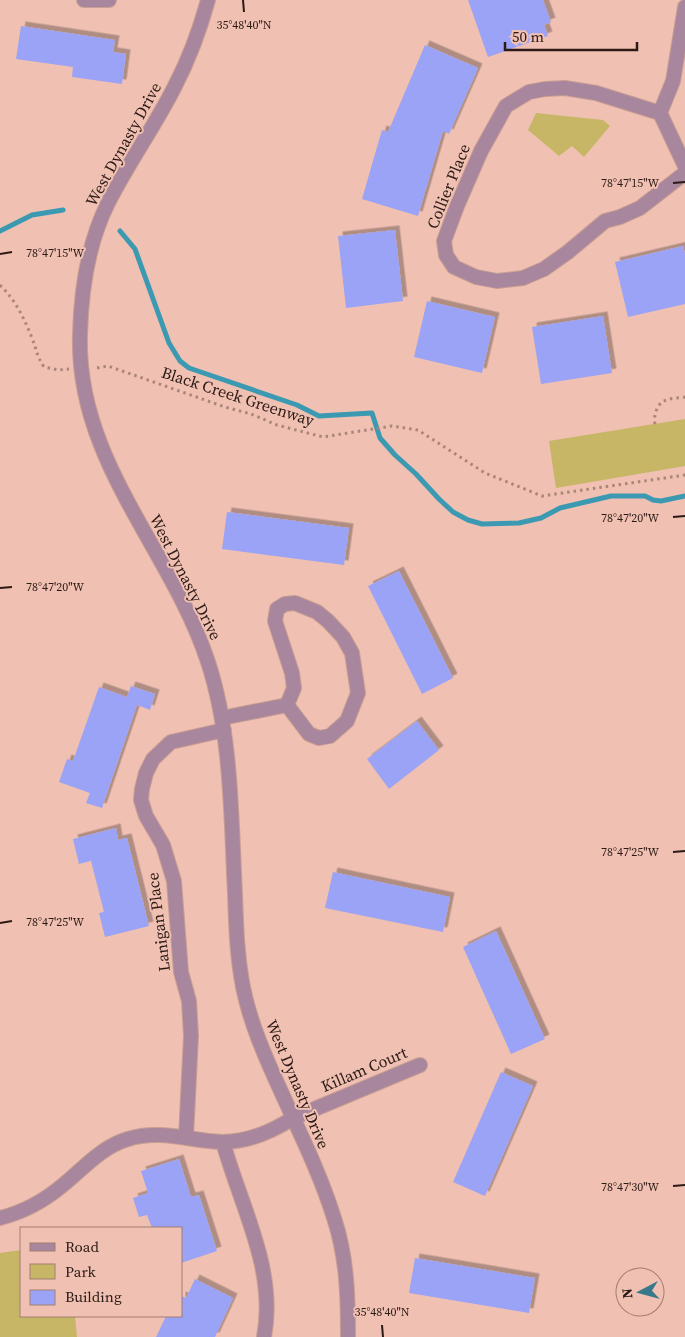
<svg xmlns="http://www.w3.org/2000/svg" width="685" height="1337" font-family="'Source Serif 4',serif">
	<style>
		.park { fill: #c6b665 }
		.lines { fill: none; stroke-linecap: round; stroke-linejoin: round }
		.stream { stroke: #3b9ab2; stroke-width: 5 }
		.building { fill: #9aa3f5; filter: url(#shadow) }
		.minor-casing { stroke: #c99f93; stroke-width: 16 }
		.path { stroke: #aa857b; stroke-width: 3; stroke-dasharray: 2.5 4; stroke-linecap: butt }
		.minor { stroke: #a8869d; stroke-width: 14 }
		.ticks { fill: none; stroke: #2b1a15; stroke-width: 2 }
		.labels { text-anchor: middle; stroke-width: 4; stroke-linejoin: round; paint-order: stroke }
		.street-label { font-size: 16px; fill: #2b1a15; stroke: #f0c0b2 }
		.ticks-label { font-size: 12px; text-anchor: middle; fill: #2b1a15; stroke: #f0c0b2; stroke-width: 4; stroke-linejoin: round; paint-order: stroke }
	</style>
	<defs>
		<filter id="shadow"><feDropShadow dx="4.5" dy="-4.5" stdDeviation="0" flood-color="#0004"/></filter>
	</defs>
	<rect width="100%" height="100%" fill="#f0c0b2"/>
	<path class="park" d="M536,113L603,120L610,126L584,157L572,146L559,156L528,130Z
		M685,419V466L556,488L549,441Z
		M21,1250V1316H75L77,1337H0V1253Z"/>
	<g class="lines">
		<path class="stream" d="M0,231L32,215L63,210
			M120,231L135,249L169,343L180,361L189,368L297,405L319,416L372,413L380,438L395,455L416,474L439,499L453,512L468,520L482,524L519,523L541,518L560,508L611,496H645L653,500L661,501L685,496"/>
	</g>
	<path class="building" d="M468,0H543L551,22L544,25L548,36L488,57Z
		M21,26L115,40L113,52L126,54L122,84L72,77L73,67L16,59Z
		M425,45L478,68L449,134L443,131L418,216L362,199L382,130L388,132Z
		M395,230L403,301L346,308L338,236Z
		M683,246L685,254V304L628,317L615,262Z
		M427,301L495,317L482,373L414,357Z
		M603,316L612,373L541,384L532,327Z
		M227,512L349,528L344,565L222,549Z
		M399,571L453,678L422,694L368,586Z
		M131,686L155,694L150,710L137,705L102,808L86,803L90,793L59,782L67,759L73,761L99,687L127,697Z
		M417,721L439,750L389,789L367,759Z
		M116,828L118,840L127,838L149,926L105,937L99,913L104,912L91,861L79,864L73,839Z
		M333,872L450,897L443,932L325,908Z
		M496,931L545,1039L511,1054L463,947Z
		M501,1072L533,1086L485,1196L453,1182Z
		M179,1159L191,1197L199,1195L217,1251L181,1263V1228H152L147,1215L139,1217L133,1198L148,1193L141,1171Z
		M415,1258L535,1278L529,1313L409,1293Z
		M195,1279L233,1298L215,1337H156L166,1316H181V1296L186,1298Z"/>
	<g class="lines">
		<g class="minor-casing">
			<path id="minor" d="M84,0H109
				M208,0C200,29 189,59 175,86C155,126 128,163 108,203C88,243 81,290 80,335C76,461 171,549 208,662C232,735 231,818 235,894C236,925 237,956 243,987C250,1022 264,1054 279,1087C298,1129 320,1173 334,1218C347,1257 348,1296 348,1337
				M685,7L673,81L660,113L685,166
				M660,113L596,93L565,88L545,89L529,92L506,106L481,151L457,206L444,241L446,255L454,267L476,277L497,281L523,278L544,269L568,252L605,221L620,217L640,208L685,173
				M222,718L287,705L309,734L319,738L330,736L347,721L358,693L352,653L343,637L328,621L317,612L295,603L285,604L277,609L275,621L292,673L294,688L287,705
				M186,1137L191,1036L189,1001L181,972L174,881L163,845L146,816L141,800L142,789L146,773L153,759L171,742L224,730
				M223,1142C240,1205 277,1269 264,1337
				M0,1218C24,1212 44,1201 63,1185C84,1168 101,1147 128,1139C160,1129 190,1141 222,1142C247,1142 273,1131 293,1118L420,1065"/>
		</g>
		<path class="path" d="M0,285C16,301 24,318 32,338C37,350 36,355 44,367L59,370L69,369
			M97,368L108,366L225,407L251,414L277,425L323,437L392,426L418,430L485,473L542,496L685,475
			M655,424C653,417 657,404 664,401C669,398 679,398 685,397"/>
		<use href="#minor" class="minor"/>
	</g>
	<path class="ticks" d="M243,0L244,12M673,183L685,182M0,254L12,252M673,517L685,516M0,588L12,587M673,852L685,851M0,923L12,921M673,1186L685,1185M382,1325L383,1337"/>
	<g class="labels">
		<g class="street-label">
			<text transform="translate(123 144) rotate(-61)" y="6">West Dynasty Drive</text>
			<text transform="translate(448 186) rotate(-68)" y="6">Collier Place</text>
			<text transform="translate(238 396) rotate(18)" y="6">Black Creek Greenway</text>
			<text transform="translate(186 577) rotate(63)" y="6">West Dynasty Drive</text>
			<text transform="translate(158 922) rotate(-97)" y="6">Lanigan Place</text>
			<text transform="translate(364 1069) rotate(-23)" y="6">Killam Court</text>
			<text transform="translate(298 1084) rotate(67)" y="6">West Dynasty Drive</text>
		</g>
	</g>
	<g class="ticks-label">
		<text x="244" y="29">35°48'40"N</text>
		<text x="630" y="187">78°47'15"W</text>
		<text x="55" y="257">78°47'15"W</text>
		<text x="630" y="522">78°47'20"W</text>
		<text x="55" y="591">78°47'20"W</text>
		<text x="630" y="856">78°47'25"W</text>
		<text x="55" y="926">78°47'25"W</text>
		<text x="630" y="1191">78°47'30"W</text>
		<text x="382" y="1316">35°48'40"N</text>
	</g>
	<rect x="20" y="1227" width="162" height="90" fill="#f0c0b2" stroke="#a17e73"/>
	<rect x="30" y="1243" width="25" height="8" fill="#a8869d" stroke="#a17e73"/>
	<text x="65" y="1252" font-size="15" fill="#2b1a15">Road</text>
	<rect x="30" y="1264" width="25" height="15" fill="#c6b665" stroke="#a17e73"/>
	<text x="65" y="1277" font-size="15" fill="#2b1a15">Park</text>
	<rect x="30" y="1290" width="25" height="15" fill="#9aa3f5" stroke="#a17e73"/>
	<text x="65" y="1302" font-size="15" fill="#2b1a15">Building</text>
	<g transform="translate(640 1292) rotate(264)"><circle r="24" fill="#f0c0b2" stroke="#a17e73"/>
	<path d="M0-4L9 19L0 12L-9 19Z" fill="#37798a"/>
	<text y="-8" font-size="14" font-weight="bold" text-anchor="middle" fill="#2b1a15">N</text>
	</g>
	<path d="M505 42v8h132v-8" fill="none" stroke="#2b1a15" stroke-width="2.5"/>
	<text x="512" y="42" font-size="15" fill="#2b1a15" stroke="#f0c0b2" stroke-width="4" paint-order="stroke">50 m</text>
</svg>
